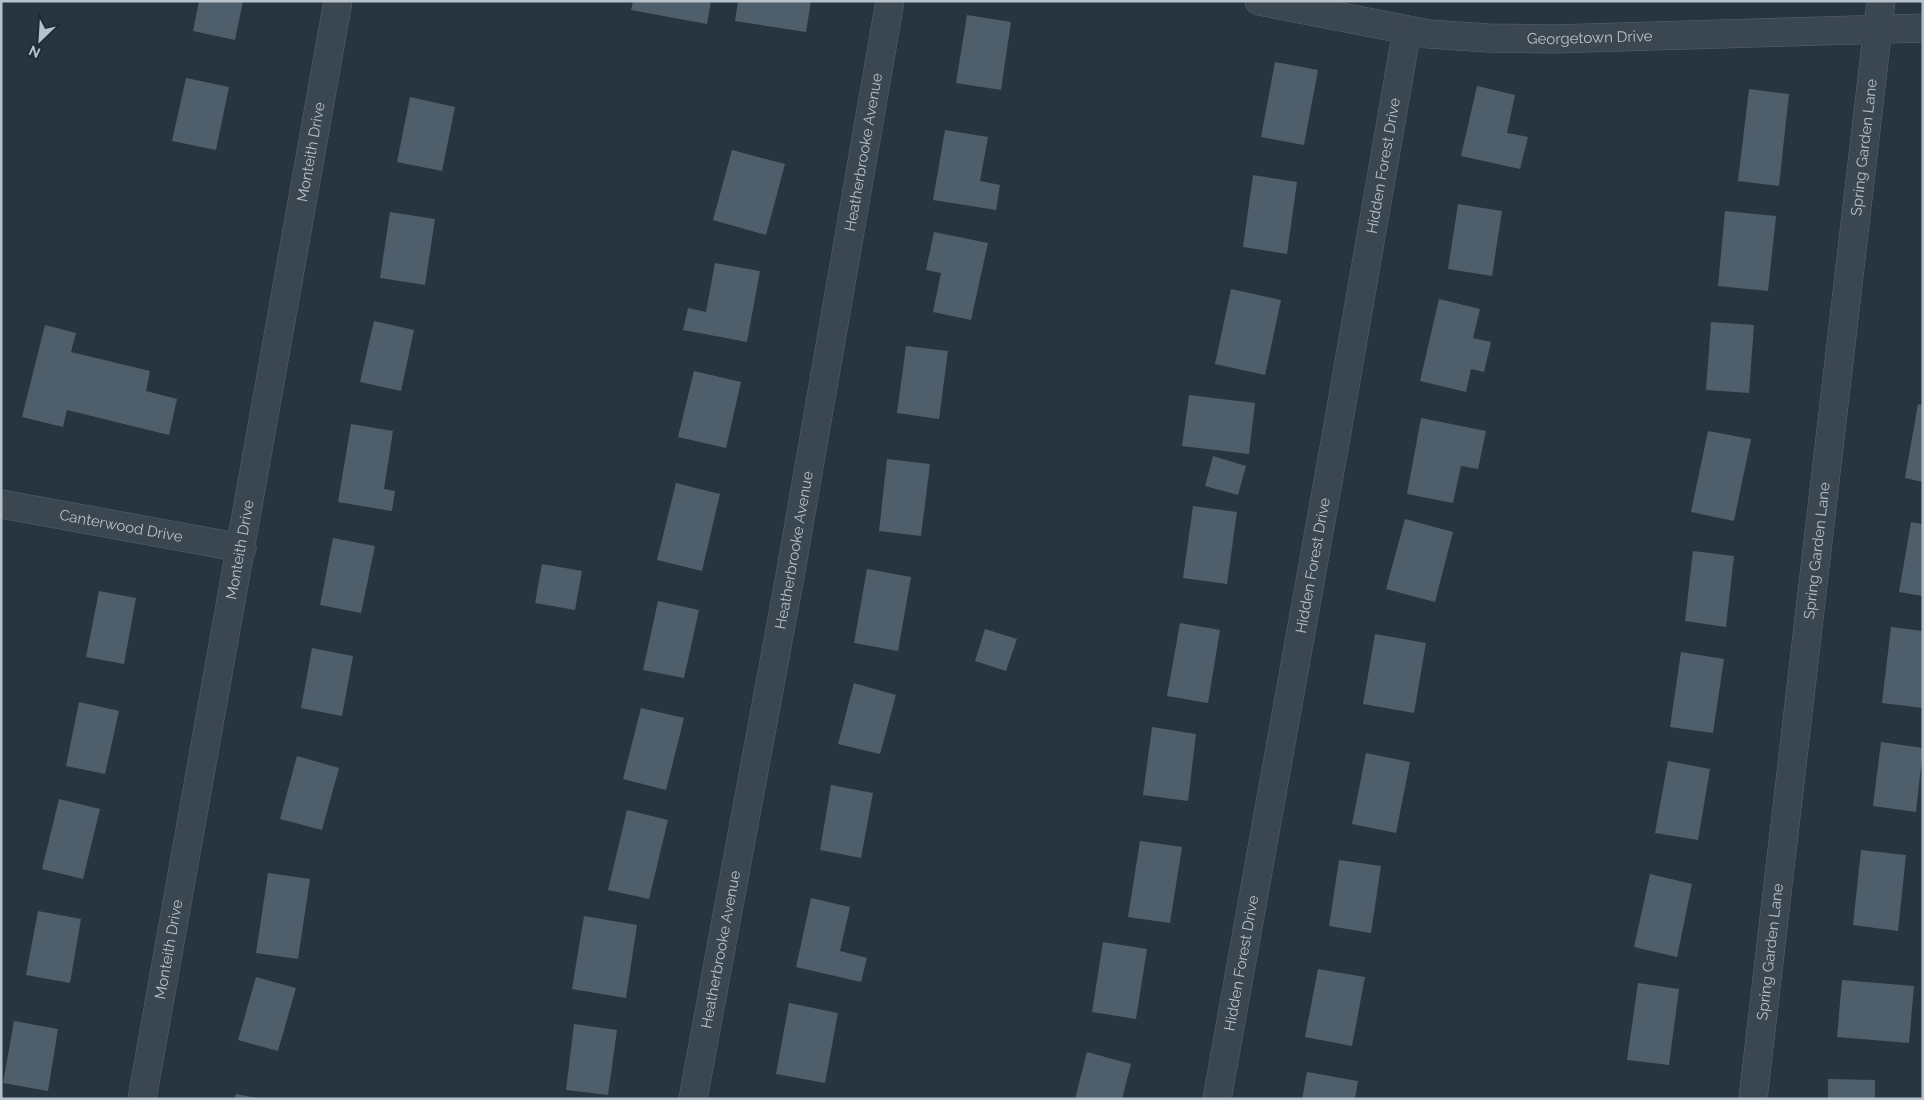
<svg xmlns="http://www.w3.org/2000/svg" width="1924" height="1100" font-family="Raleway,sans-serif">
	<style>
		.building { fill: #4f5e6b }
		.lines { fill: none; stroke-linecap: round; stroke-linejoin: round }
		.minor-casing { stroke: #58646d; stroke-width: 29 }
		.minor { stroke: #3a4650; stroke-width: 28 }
		.labels { text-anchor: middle; stroke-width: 4; stroke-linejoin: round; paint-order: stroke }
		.street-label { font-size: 15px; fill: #b7c1ca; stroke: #1f2b35 }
	</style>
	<rect width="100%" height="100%" fill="#263540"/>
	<path class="building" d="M199,1H243L235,40L193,31Z
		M633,1H711L707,24L631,10Z
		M738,1H811L806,32L735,21Z
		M967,15L1011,22L1001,90L956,83Z
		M1275,62L1318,70L1304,145L1261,137Z
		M186,78L229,87L216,150L172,141Z
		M1477,86L1515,95L1507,133L1528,137L1520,169L1461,156Z
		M1749,89L1789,94L1779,186L1738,181Z
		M410,97L455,107L442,171L397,162Z
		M945,130L988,137L980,181L1000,185L996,210L933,200Z
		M732,150L785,164L766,235L713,220Z
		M1253,175L1297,182L1287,254L1243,247Z
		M1458,204L1502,211L1492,276L1448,269Z
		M1725,211L1776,216L1768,291L1718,286Z
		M390,212L435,219L425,285L380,278Z
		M934,232L988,243L971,320L933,312L941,273L926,270Z
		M715,263L760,271L747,342L683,330L688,308L706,312Z
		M1231,289L1281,300L1265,375L1215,364Z
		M1439,299L1480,309L1473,338L1491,342L1484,372L1471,369L1466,392L1420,381Z
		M374,321L414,330L401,391L360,382Z
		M1711,322L1754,325L1749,393L1706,390Z
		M45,325L76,333L71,352L150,371L146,391L177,399L169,435L67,410L63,427L22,417Z
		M906,346L948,351L939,419L897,413Z
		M694,371L741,382L726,448L678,437Z
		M1189,395L1255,403L1249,454L1182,446Z
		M1918,404L1923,405V482L1905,478Z
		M1421,418L1486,431L1478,469L1461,466L1453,503L1407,494Z
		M351,424L393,431L384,489L395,491L392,511L338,502Z
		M1708,431L1751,439L1734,521L1691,512Z
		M1213,456L1246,466L1238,495L1205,486Z
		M887,459L930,464L921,536L879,531Z
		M676,483L720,494L702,571L657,560Z
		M1193,506L1237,512L1227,584L1183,578Z
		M1405,519L1453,532L1435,602L1386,589Z
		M1911,522L1923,524V596L1899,592Z
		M333,538L375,546L361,613L320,605Z
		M1693,551L1734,556L1726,627L1685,621Z
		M542,564L582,571L575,610L535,603Z
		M867,569L911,577L898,651L854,643Z
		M99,591L136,598L124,664L86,657Z
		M658,601L699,610L684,678L643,670Z
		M1180,623L1220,630L1208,703L1167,696Z
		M1891,627L1923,631V708L1882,703Z
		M985,629L1017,639L1006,671L975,661Z
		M1375,634L1426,643L1414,713L1363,704Z
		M312,648L353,656L342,716L301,708Z
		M1681,652L1724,659L1713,733L1670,727Z
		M854,683L896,695L880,754L838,744Z
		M79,702L119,711L105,774L66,766Z
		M641,708L684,718L666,790L623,779Z
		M1152,727L1196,734L1188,801L1143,795Z
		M1881,742L1923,748L1916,812L1873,806Z
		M1366,753L1410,762L1396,833L1352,824Z
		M297,756L339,768L322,830L280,819Z
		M1668,761L1710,769L1698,840L1655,833Z
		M831,785L873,793L861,858L820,850Z
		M59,799L100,809L83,879L42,869Z
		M627,810L668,820L649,899L608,890Z
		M1140,841L1182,847L1170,923L1128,917Z
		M1861,850L1906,855L1898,931L1853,925Z
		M1339,860L1381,866L1371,933L1329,926Z
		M268,873L310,879L298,959L256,953Z
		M1650,874L1692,884L1677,957L1634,947Z
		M811,898L850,907L840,951L867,958L861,982L796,967Z
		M38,911L81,919L70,983L26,975Z
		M584,916L637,925L626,998L572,989Z
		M1103,942L1147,949L1136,1019L1092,1012Z
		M1318,969L1365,977L1352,1046L1305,1037Z
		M256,977L296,988L278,1051L238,1040Z
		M1842,980L1914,986L1909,1043L1837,1037Z
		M1638,983L1679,989L1669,1065L1627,1060Z
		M789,1003L838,1013L825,1083L776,1074Z
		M14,1021L58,1029L48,1091L3,1083Z
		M574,1024L617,1030L608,1095L566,1090Z
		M1087,1052L1131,1064L1122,1099H1075Z
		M1307,1072L1358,1081L1355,1099H1302Z
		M1828,1079L1875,1080V1099H1828Z
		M236,1094L257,1098V1099H235Z"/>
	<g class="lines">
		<g class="minor-casing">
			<g id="minor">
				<path id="s1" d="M1259,1L1429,34L1489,38L1553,39L1923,28"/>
				<path id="s2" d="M1,504L242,548"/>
				<path id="s3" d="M142,1099L338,1"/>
				<path id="s4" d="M693,1099L790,576L890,1"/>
				<path id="s5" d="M1217,1099L1336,437L1407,30"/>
				<path id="s6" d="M1753,1099L1881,1"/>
			</g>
		</g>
		<use href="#minor" class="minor"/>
	</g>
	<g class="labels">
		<g class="street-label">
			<text dy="5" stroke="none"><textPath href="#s1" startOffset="334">Georgetown Drive</textPath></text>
			<text dy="5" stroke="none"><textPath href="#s6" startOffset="958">Spring Garden Lane</textPath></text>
			<text dy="5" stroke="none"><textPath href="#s3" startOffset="962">Monteith Drive</textPath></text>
			<text dy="5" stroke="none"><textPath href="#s4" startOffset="962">Heatherbrooke Avenue</textPath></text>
			<text dy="5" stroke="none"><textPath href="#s5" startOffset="948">Hidden Forest Drive</textPath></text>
			<text dy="5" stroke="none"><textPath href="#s2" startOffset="122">Canterwood Drive</textPath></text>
			<text dy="5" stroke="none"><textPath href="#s3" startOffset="558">Monteith Drive</textPath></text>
			<text dy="5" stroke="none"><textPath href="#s4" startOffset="558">Heatherbrooke Avenue</textPath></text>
			<text dy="5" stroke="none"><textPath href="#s6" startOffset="552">Spring Garden Lane</textPath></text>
			<text dy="5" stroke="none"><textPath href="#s5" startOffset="542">Hidden Forest Drive</textPath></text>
			<text dy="5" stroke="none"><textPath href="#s3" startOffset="152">Monteith Drive</textPath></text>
			<text dy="5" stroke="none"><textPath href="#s4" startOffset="152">Heatherbrooke Avenue</textPath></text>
			<text dy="5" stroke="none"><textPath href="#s6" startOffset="148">Spring Garden Lane</textPath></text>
			<text dy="5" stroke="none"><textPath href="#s5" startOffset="138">Hidden Forest Drive</textPath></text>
		</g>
	</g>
	<rect width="1924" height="1100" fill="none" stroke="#b7c1ca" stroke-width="5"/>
	<g transform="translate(40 40) rotate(205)" stroke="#1f2b35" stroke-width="4" paint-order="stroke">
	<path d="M0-4L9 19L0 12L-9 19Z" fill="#b7c1ca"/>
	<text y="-8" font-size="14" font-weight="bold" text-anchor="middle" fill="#b7c1ca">N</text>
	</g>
</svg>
